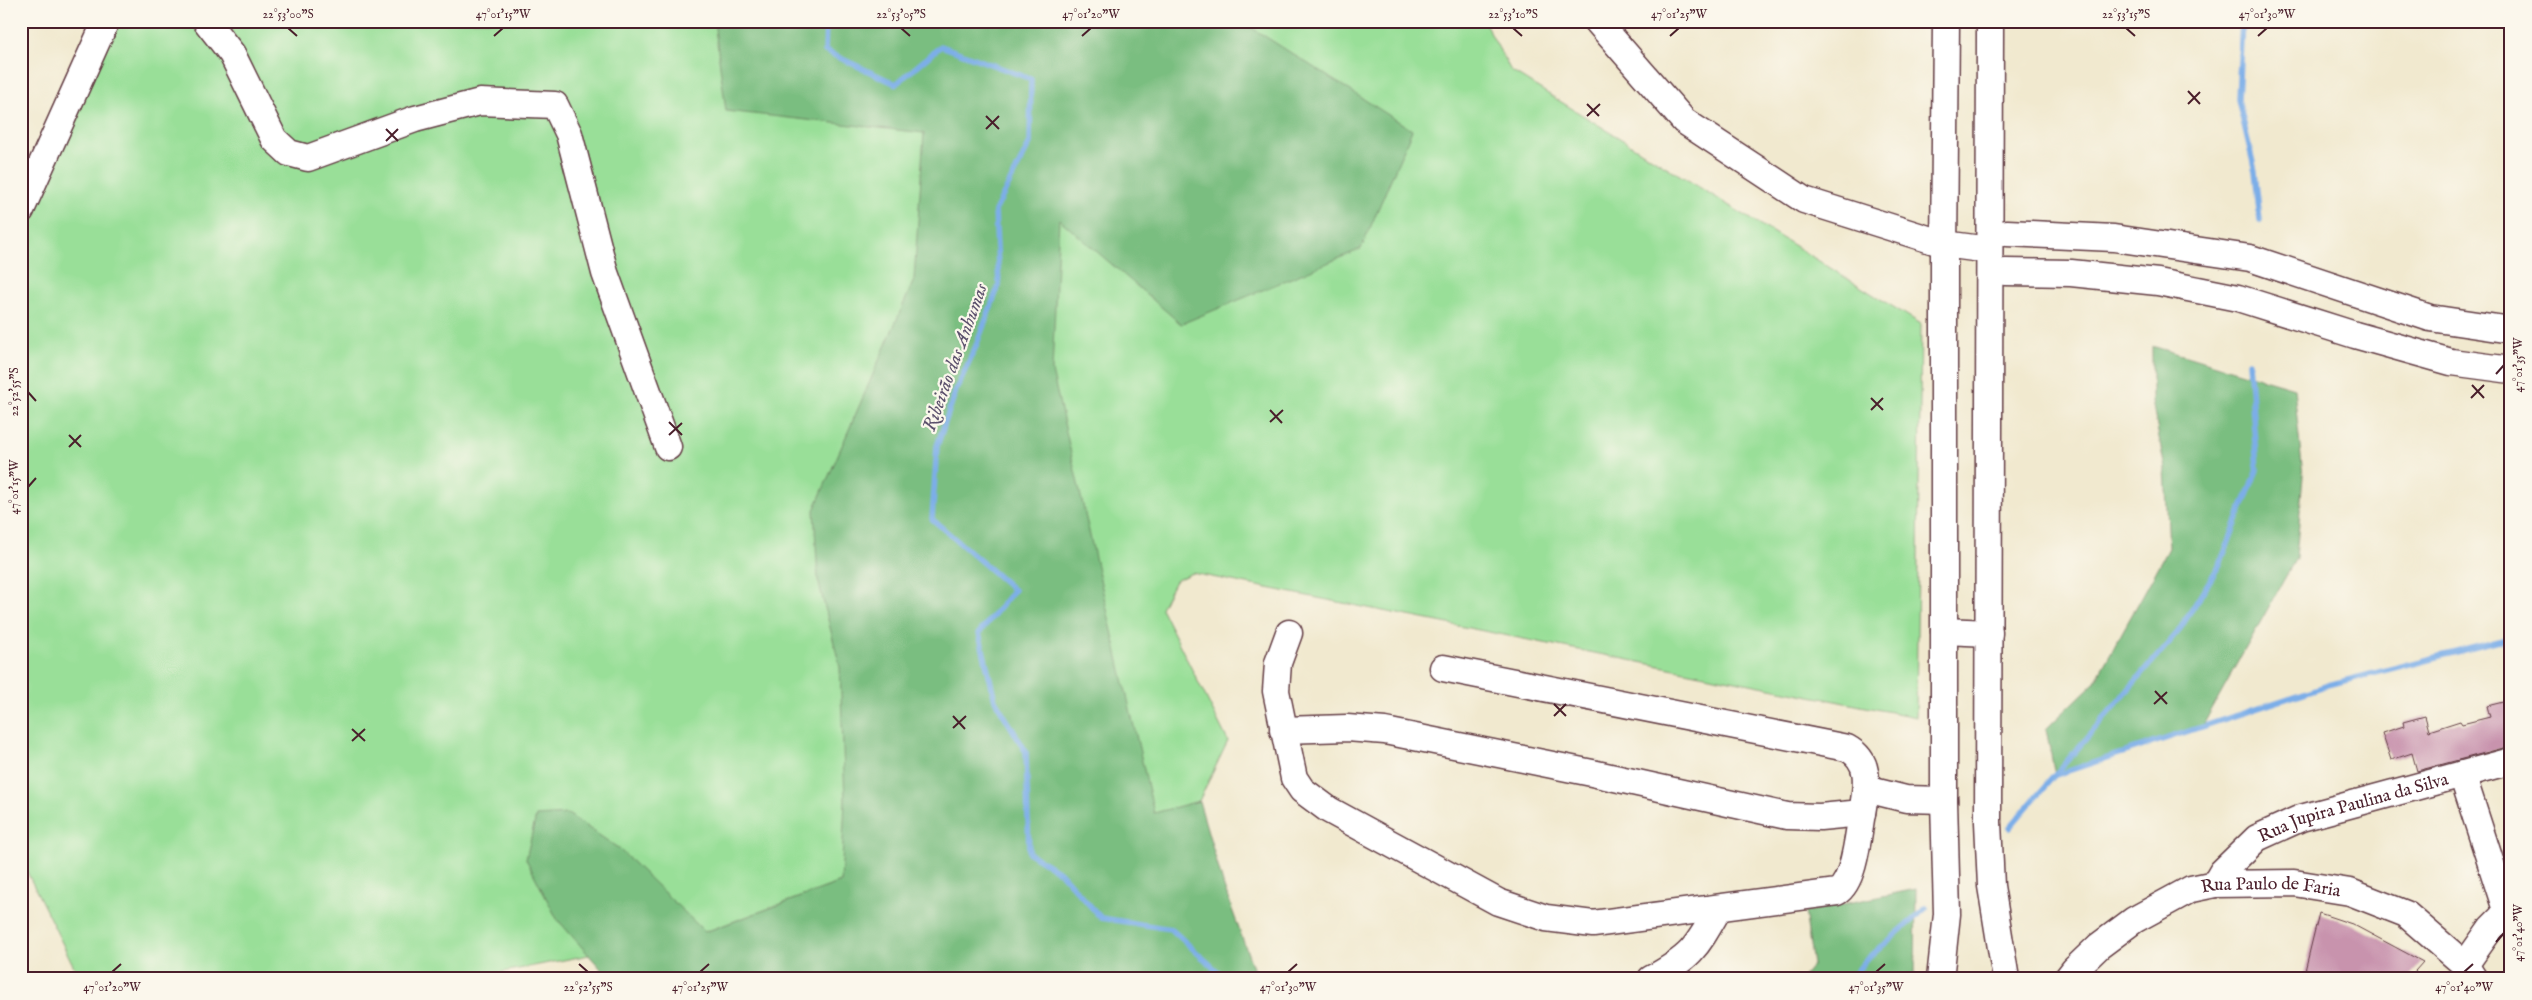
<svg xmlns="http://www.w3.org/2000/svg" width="2532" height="1000" font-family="'IM FELL English',serif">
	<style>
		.green { fill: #99df98; stroke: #727f62 }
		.forest { fill: #7abe80; stroke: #626e56 }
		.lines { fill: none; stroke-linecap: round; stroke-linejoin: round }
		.stream { stroke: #7caee8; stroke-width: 5.5 }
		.building { fill: #c893ad }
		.minor-casing { stroke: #633d44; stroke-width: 29 }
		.minor { stroke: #fff; stroke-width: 26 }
		.ticks { fill: none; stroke: #4a1f2b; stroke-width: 2 }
		.labels { text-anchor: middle; stroke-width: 4.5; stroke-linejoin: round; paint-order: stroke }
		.street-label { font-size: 18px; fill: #4a1f2b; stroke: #fbf7ec }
		.water-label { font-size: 19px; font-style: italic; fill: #5c516d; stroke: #fbf7ec }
		.neatline { fill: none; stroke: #4a1f2b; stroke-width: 2 }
		.ticks-label { font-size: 12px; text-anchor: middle; fill: #4a1f2b }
	</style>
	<rect width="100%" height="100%" fill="#fbf7ec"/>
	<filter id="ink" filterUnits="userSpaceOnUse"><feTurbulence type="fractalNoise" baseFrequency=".02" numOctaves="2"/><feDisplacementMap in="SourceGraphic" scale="10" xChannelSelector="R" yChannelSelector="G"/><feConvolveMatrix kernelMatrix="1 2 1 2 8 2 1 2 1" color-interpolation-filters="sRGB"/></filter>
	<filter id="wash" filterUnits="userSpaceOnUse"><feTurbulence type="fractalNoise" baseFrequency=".0096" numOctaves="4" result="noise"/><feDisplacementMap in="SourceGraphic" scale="20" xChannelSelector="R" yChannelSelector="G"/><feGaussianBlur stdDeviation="1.12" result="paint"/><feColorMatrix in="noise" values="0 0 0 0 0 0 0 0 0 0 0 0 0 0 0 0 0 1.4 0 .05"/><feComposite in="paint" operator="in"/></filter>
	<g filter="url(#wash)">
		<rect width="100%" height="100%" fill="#f1e9cf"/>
		<path class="green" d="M115,21H1484L1511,71L1921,324L1916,717L1192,573L1175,581L1161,608L1228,741L1199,801L1029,853L841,882L705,932L468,979H80L21,860V237Z"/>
		<path class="forest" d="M714,21H1241L1412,130L1361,249L1181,324L1059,219L1052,371L1154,813L1199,801L1224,887L1257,979H610L557,919L526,859L536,816L568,814L618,848L705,932L841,882L845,801L840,667L818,580L814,510L914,280L924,133L726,111Z
			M2152,346L2294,388L2303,476L2296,558L2202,727L2055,775L2046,729L2094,683L2169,548L2165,469L2152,401Z
			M1916,889L1915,979H1801L1813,965L1805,912Z"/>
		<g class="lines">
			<path class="stream" d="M826,21L825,51L896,84L941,46L1031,79L1030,143L995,211L999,285L976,346L956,390L937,446L932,519L1014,590L979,633L995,700L1026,752L1029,853L1061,873L1101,918L1171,929L1226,979
				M2242,21L2238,99L2255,171L2260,221
				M2056,775L2328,685L2511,638
				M2010,827L2178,632L2220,564L2257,470L2249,362
				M1851,979L1865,961L1926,908"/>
		</g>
		<g id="blocks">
			<path class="building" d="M2507,701L2511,715V746L2417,771L2412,753L2391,760L2382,733L2404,726L2403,722L2425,716L2429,731L2460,721L2462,724L2490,717L2487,706Z
				M2319,913L2352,924L2423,962L2408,979H2303Z"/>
		</g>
	</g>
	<g filter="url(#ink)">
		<use href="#blocks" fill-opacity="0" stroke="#633d44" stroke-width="1"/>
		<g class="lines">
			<g class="minor-casing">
				<g id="minor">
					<path d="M206,21L232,54L274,139L289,153L308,158L415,119L480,102L555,105L569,134L605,273L668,447"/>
					<path d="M1597,21L1684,121L1804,200L1944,244L1989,250"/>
					<path d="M1990,21L1988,822L1991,886L2006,979"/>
					<path d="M21,210L106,21"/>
					<path d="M2007,233L2114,238L2250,258L2430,318L2511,330"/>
					<path d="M2005,272L2071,273L2158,282L2238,298L2355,335L2451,362L2511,370"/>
					<path d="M1944,631L1989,633"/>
					<path d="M1289,633L1278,663L1276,691L1294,778L1302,790L1329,810L1498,902L1546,918L1593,924L1837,892C1855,881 1858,834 1862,813"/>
					<path d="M1283,730L1347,728L1385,731L1592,773L1787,816L1820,817L1862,813C1866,788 1873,762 1847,748L1443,668"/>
					<path d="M2462,774L2506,910"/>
					<path d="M1866,789L1906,799L1944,800"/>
					<path id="s1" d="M2215,884L2222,872L2257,838L2301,818L2511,761"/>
					<path d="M2465,965L2491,928L2511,908"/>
					<path d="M1651,979C1693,956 1696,948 1719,908"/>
					<path d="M1940,979L1947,914L1944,800V255L1946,21"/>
					<path id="s2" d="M2067,979L2074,970L2099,946L2134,920L2191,889L2215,884L2294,883L2350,892L2406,914L2465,965L2474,979"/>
				</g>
			</g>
			<use href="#minor" class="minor"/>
		</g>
	</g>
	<path class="ticks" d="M288,28L297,36M901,28L910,36M1513,28L1522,36M2126,28L2135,36M494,36L503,28M1082,36L1091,28M1670,36L1679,28M2258,36L2267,28M2188,91L2200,104M1587,104L1599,116M2188,104L2200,92M986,116L999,129M1587,116L1600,104M386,129L398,141M986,129L999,116M386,141L398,129M2496,374L2504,365M2472,385L2484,398M28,392L36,401M1871,398L1883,410M2471,398L2484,385M1270,410L1282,423M1871,410L1883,398M669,422L682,435M1270,422L1283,410M69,435L81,447M669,435L682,423M69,447L81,435M28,487L36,478M2155,691L2167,704M1554,704L1566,716M2154,704L2167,692M953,716L965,729M1554,716L1566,704M953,728L966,716M352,729L365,741M352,741L365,729M2496,942L2504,933M579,964L588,972M112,972L121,964M700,972L709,964M1288,972L1297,964M1876,972L1885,964M2464,972L2473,964"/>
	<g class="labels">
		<g class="street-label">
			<text dy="6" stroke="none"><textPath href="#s1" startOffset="164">Rua Jupira Paulina da Silva</textPath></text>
			<text dy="6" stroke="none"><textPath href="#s2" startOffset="235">Rua Paulo de Faria</textPath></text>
		</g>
		<g class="water-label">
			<text transform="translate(954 357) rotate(-70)" y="7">Ribeirão das Anhumas</text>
		</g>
	</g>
	<rect width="2532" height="1000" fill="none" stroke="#fbf7ec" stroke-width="55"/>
	<rect x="28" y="28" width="2476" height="944" class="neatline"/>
	<g class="ticks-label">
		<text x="288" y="18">22°53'00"S</text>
		<text x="503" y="18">47°01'15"W</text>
		<text x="901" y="18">22°53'05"S</text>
		<text x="1091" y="18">47°01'20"W</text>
		<text x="1513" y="18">22°53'10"S</text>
		<text x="1679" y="18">47°01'25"W</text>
		<text x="2126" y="18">22°53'15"S</text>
		<text x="2267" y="18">47°01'30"W</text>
		<text transform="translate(2518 365) rotate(-90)" y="4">47°01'35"W</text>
		<text transform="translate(14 392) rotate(-90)" y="4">22°52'55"S</text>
		<text transform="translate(14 487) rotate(-90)" y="4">47°01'15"W</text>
		<text transform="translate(2518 933) rotate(-90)" y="4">47°01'40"W</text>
		<text x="112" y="991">47°01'20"W</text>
		<text x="588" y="991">22°52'55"S</text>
		<text x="700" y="991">47°01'25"W</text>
		<text x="1288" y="991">47°01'30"W</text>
		<text x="1876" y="991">47°01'35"W</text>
		<text x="2464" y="991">47°01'40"W</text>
	</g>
</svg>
